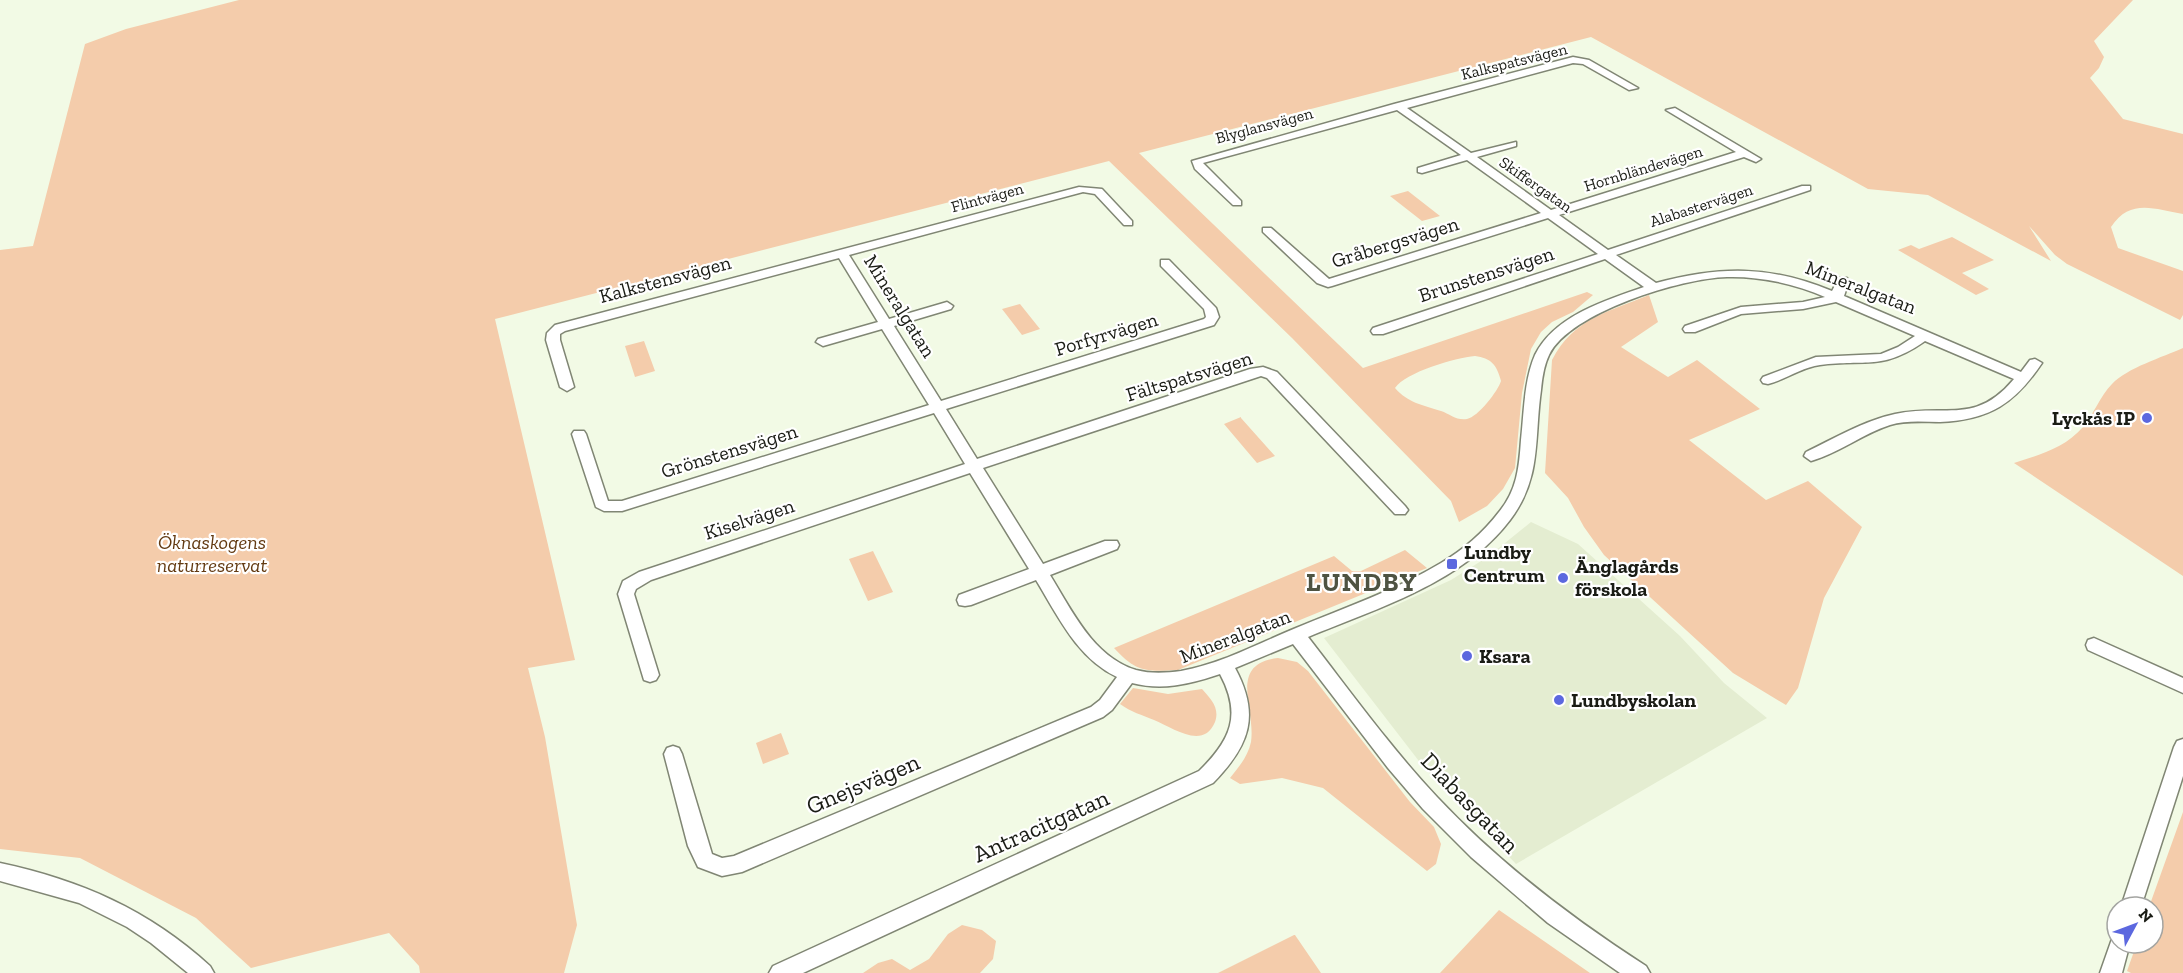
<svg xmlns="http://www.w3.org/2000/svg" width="2183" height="973" font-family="'Zilla Slab',serif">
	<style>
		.built { fill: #e4edd1 }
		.green { fill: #f4ccab; fill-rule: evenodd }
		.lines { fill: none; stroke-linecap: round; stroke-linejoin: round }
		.minor-casing { stroke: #808674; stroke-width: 3 }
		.minor { fill: #fff; fill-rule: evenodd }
		.poi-dot { fill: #5c68df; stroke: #fff; stroke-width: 2 }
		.labels { text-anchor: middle; stroke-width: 4.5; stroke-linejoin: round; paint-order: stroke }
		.far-street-label { font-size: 16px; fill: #1a1c15; stroke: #fff }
		.street-label { font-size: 20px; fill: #1a1c15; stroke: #fff }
		.poi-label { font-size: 20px; font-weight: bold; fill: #1a1c15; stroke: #fff; text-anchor: start }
		.park-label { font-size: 20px; font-style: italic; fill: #633a11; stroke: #fff }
		.near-street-label { font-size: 24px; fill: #1a1c15; stroke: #fff }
		.district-label { font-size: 26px; font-weight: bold; letter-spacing: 1.5px; fill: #4e5342; stroke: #fff }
	</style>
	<rect width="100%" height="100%" fill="#f2fae5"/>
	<path class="built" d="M1531,522L1578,544L1680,636L1724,683L1767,718L1516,864L1422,765L1324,638L1451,580L1489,556Z"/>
	<path class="green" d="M239,0H2133L2094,41L2104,57L2099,68L2090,78L2123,119L2183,134V214C2154,209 2130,198 2111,227L2118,248L2183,271V315L2180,320L2067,264L2055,255L2029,226L2051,261L1928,195L1868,189L1591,37L1139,153L1363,368L1587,292L1593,295L1573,312L1552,322L1541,332L1531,349L1522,393L1515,468L1503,489L1487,506L1459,522L1451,501L1292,338L1109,161L495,319L575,660L528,668L545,737L577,925L564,973H420L419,966L389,933L251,968L196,918L80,858L0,849V250L33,246L85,44L126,29ZM1475,356C1491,358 1497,365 1501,381C1498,391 1478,417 1467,419C1457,421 1450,414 1441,411C1423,405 1408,403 1395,388C1406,372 1455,358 1475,356Z
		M1408,191L1440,216L1422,221L1390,196Z
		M1952,237L1994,260L1962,273L1989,289L1976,295L1898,250L1911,245L1919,249Z
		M1649,295L1658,322L1621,347L1668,377L1697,360L1760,409L1689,440L1766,500L1808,481L1862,527L1824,598L1798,688L1786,705L1733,673L1604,555L1584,527L1568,498L1545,473L1552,360C1574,318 1608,312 1649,295Z
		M1020,304L1040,329L1022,335L1002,309Z
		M644,341L655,371L635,377L625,346Z
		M2183,348V576L2014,463C2039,455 2065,448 2083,427C2094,414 2100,396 2112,384C2127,368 2163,357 2183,348Z
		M1241,417V418L1275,456L1257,463L1224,424Z
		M1405,550L1427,568L1178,670C1146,672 1136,672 1114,648L1334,556L1352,571H1361Z
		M873,551L893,592L868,601L849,559Z
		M1278,658L1297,662L1308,671L1410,802L1434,827L1441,844L1436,864L1427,871L1323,788L1282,778L1240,784L1230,778C1239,767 1248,756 1251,742C1256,708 1227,664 1278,658Z
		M1133,688L1168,694L1202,689C1211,699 1220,708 1215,722C1203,751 1172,727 1154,720C1142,715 1131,712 1120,704Z
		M781,733L789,754L763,764L756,743Z
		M2183,812V973H2131L2127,971L2137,943H2153V907H2149Z
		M1499,910L1590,973H1440Z
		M962,925L982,930L996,941L993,959L980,973H863L878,963L892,959L910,970L929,959L948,934Z
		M1295,935L1321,973H1218L1294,935Z"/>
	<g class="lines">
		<g class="minor-casing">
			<path id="minor" d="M1573,57L1589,60L1638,88L1629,90L1583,64L1573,63L1407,108L1471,153L1516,142V146L1477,157L1551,210L1736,152L1666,110L1675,108L1761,159L1756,162L1744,157L1559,215L1608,250L1802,186H1810V190L1616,255L1656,283C1720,266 1769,265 1832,291L1839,278H1847L1849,281L1844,296L2021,372L2030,360L2035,359L2042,363C2015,403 1990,420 1940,422C1924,422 1906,420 1890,425C1862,434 1839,453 1811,461L1804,456L1806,452C1835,438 1863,421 1895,414C1945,403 1975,426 2014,379L1925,341C1882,371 1867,359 1820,365C1802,367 1785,380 1768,384L1763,383L1761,380L1763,377L1816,357L1881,354L1898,347L1915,336L1836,302L1803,309L1741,314L1695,332H1685L1683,329L1685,326L1741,307L1803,302L1825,297C1796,284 1759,276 1727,277C1682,278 1570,312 1549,355C1544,365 1542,379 1541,390C1534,439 1542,478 1510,520C1462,583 1378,608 1308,637C1350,691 1390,747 1437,797C1499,863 1570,917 1646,966L1650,973H1620L1548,923L1471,857L1423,809L1388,768L1293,644L1235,668C1261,716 1249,746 1213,783L803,973H769L773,966L1199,771C1231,740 1242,715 1220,674C1190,684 1163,691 1132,683L1112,710L1103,717L742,872L722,876L698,867L688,846L664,754L667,748L673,746L679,748L682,754L712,854L722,858L734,856L1091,707L1100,700L1117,677C1077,658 1058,616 1036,580L971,605L965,606L959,605L957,600L959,595L1029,569L970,473L651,580L636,589L634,594L659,675L656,680L650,682L644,680L618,594L623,581L639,572L965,464L934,413L622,511H604L596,507L572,434L574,431H584L586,434L608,501H622L929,405L882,329L823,346L816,342L818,339L878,322L839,258L565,331L560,334V340L574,387L567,391L560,387L546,340L547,333L555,325L1079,187L1102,189L1132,221V225H1124L1095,194L1083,192L849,255L889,319L947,302L953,306L951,309L894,326L941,401L1204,319L1206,317L1204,309L1161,266V260H1169L1216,308L1219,317L1214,325L946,409L977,459L1250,369L1263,367L1277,372L1405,506L1408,510L1405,514H1395L1267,378L1261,376L983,468L1043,564L1105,541H1117L1119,545L1117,549L1050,575C1071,609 1093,657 1136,670C1151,674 1166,673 1181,671C1221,664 1259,643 1296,628C1344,608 1396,590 1441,563C1463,550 1483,533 1499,512C1517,490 1519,468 1521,440C1524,413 1524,380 1535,355C1554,316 1606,300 1644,287L1605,259L1383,334H1373L1371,331L1373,328L1598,254L1548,218L1332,286L1328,287L1317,283L1263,232V228H1271L1329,279L1541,213L1467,160L1422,173L1418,172V168L1461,155L1397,110L1203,163L1241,201V205H1233L1195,169L1192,161L1394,104Z
				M2094,638L2183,678V693L2088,650L2086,645L2088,640Z
				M2183,739V776L2141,907H2121L2174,747L2177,741Z
				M0,863C80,880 149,910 210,966L214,973H188L151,943L127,927L79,903L0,881Z
				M2117,934V943H2130L2122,973H2100L2113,936Z"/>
		</g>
		<use href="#minor" class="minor"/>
	</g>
	<g class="poi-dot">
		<circle cx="2147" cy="418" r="6"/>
		<rect x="1446" y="558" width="12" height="12" rx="3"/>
		<circle cx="1563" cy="578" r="6"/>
		<circle cx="1467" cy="656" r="6"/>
		<circle cx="1559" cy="700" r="6"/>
	</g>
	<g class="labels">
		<g class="far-street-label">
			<text transform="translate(1514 61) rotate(-14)" y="6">Kalkspatsvägen</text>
			<text transform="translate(1264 125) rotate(-15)" y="6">Blyglansvägen</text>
			<text transform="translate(1643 168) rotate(-17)" y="6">Hornbländevägen</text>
			<text transform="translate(1536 184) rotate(35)" y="6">Skiffergatan</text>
			<text transform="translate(987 197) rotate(-15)" y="6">Flintvägen</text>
			<text transform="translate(1701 205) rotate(-18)" y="6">Alabastervägen</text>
		</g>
		<g class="street-label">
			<text transform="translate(1395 242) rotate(-17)" y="7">Gråbergsvägen</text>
			<text transform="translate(1486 274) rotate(-18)" y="7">Brunstensvägen</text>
			<text transform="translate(665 279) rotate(-15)" y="7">Kalkstensvägen</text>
			<text transform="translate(1861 287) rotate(21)" y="7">Mineralgatan</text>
			<text transform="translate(900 306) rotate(58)" y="7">Mineralgatan</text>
			<text transform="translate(1106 334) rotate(-17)" y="7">Porfyrvägen</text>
			<text transform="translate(1189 376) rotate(-17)" y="7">Fältspatsvägen</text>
			<text transform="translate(729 451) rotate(-17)" y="7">Grönstensvägen</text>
			<text transform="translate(749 519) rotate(-18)" y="7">Kiselvägen</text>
			<text transform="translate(1235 636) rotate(-21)" y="7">Mineralgatan</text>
		</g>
		<g class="poi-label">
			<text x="2135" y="425" text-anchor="end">Lyckås IP</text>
			<text x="1464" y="559">Lundby<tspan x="1464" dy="23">Centrum</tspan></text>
			<text x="1575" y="573">Änglagårds<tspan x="1575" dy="23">förskola</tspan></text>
			<text x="1479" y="663">Ksara</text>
			<text x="1571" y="707">Lundbyskolan</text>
		</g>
		<g class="park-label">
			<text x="212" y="549">Öknaskogens<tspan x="212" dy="23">naturreservat</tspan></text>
		</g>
		<g class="near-street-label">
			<text transform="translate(863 784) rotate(-23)" y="8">Gnejsvägen</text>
			<text transform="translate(1470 803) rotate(46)" y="8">Diabasgatan</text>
			<text transform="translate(1041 826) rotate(-24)" y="8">Antracitgatan</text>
		</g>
		<g class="district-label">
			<text x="1362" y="591">LUNDBY</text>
		</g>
	</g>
	<g transform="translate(2135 925) rotate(49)"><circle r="28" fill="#ffffff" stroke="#a3a4a1" stroke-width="1.5"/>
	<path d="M0-4.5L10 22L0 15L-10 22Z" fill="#5c68df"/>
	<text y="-9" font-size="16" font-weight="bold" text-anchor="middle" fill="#1a1c15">N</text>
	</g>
</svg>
